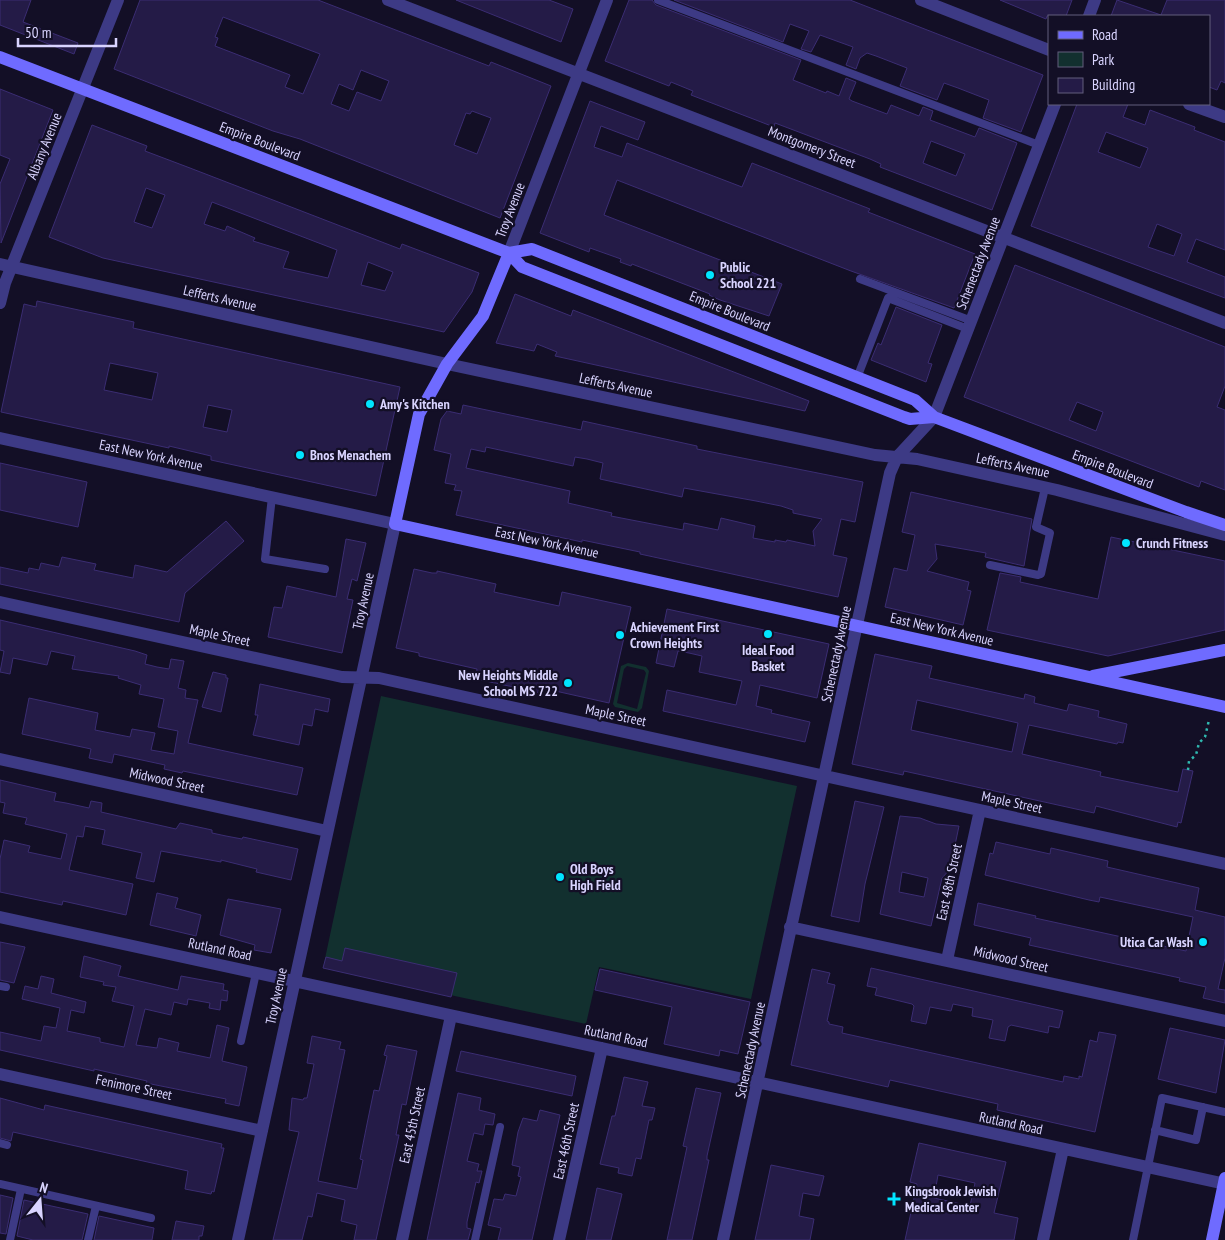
<svg xmlns="http://www.w3.org/2000/svg" width="1225" height="1240" font-family="'PT Sans Narrow',sans-serif">
	<style>
		.green { fill: #12302f; fill-rule: evenodd }
		.building { fill: #241b47; stroke: #3b2d73; fill-rule: evenodd }
		.lines { fill: none; stroke-linecap: round; stroke-linejoin: round }
		.path { stroke: #2fb8b0; stroke-width: 2.5; stroke-dasharray: 2.5 4; stroke-linecap: butt }
		.service { stroke: #3d3a85; stroke-width: 8 }
		.minor { stroke: #3d3a85; stroke-width: 12 }
		.secondary { stroke: #6f6bff; stroke-width: 12 }
		.poi-dot { fill: #00e5ff; stroke: #130f26; stroke-width: 2 }
		.labels { text-anchor: middle; stroke-width: 4.5; stroke-linejoin: round; paint-order: stroke }
		.street-label { font-size: 14px; fill: #d9d4ff; stroke: #130f26 }
		.poi-label { font-size: 14px; font-weight: bold; fill: #d9d4ff; stroke: #130f26; text-anchor: start }
	</style>
	<rect width="100%" height="100%" fill="#130f26"/>
	<path class="green" d="M628,663L646,667L649,671L642,708L638,712L615,707L613,704L621,666ZM627,666L644,670L646,673L637,709L617,703L624,669Z
		M381,696L797,786L751,999L599,967L586,1024L323,968Z"/>
	<path class="building" d="M0,0H31L23,22L78,43L74,54L0,25Z
		M140,0H318L489,66L491,62L551,86L500,218L300,139L273,131L114,69ZM223,17L320,54L303,94L285,87L290,75L215,46L218,38L215,37ZM361,70L389,81L381,101L357,92L349,111L331,104L339,84L353,90ZM472,111L491,118L477,154L454,145L466,113L470,114Z
		M456,0H549L573,9L561,42Z
		M629,0H652L656,5L801,60L793,80L826,93L827,91L839,96L846,78L856,82L849,99L852,101L887,114L891,105L919,116L923,107L933,111L930,120L975,137L979,128L1017,143L992,210L880,167L881,164L870,159L775,123L774,127L691,95L693,91L671,82L669,86L605,61ZM931,141L965,154L956,176L923,163Z
		M674,0H850L1043,75L1021,132L983,118L989,100L958,88L944,83L937,100L900,86L907,68L876,56L867,53L860,58L856,69L846,65L853,47L820,35L811,52L801,49L809,31L790,24L783,42Z
		M1000,0H1072L1066,16H1047L1046,19Z
		M1117,0L1161,15L1167,0H1225V83L1221,81L1217,90L1209,87V16H1111Z
		M0,89L53,110L1,243L0,184L10,159L0,155Z
		M590,101L645,122L638,140L601,126L594,147L622,157L627,143L742,187L752,163L870,209L868,212L975,254L954,308L851,271L617,180L604,215L782,284L769,316L720,300L709,295L710,294L632,264L631,266L620,262L621,259L590,248L589,252L540,233Z
		M1077,104H1128L1123,117L1145,125L1150,110L1195,127L1194,130L1225,142V250L1196,239L1187,262L1225,277V298L1031,226ZM1106,132L1148,148L1140,168L1098,152ZM1157,224L1182,234L1174,256L1148,247Z
		M92,125L147,146L145,151L190,168L400,249L402,244L479,273L472,292L444,332L103,258L49,237ZM146,188L165,195L152,228L134,222ZM212,202L337,250L328,278L283,268L289,252L253,241L255,238L227,226L225,231L204,224ZM368,262L393,272L385,291L361,285Z
		M1015,265L1225,347V386L1217,407L1225,410V490L1201,481L1199,487L964,397ZM1077,402L1103,412L1096,431L1069,420Z
		M515,294L571,316L573,310L809,401L805,411L555,356L557,352L537,344L534,351L496,343Z
		M37,301L134,322L133,328L400,387L376,496L211,460V456L169,446V448L1,412L24,304L36,307ZM110,363L158,373L152,400L104,390ZM208,405L232,410L227,432L203,427Z
		M896,307L942,325L928,363L932,364L926,382L871,360L878,343L881,345Z
		M463,405L581,430L583,421L697,446V449L863,482L855,522L841,519L833,555L847,558L838,597L640,554V552L582,540V542L456,515L462,491L454,490L456,485L445,483L451,454L434,450L441,419L447,411L461,414ZM486,447L573,466L575,457L587,459L603,463L600,479L682,497L684,488L756,501L781,506L793,510V513L822,519L813,531L815,546L787,540L786,542L775,540V542L753,538L755,526L721,518L718,530L684,523L683,530L611,516L612,513L568,503L570,491L466,468L471,449L485,452Z
		M0,463L87,482L78,527L0,510Z
		M911,492L1032,519L1024,566L985,557L986,553L935,544L937,559L927,571L969,582L967,590L971,591L963,625L885,607L894,568L907,571L915,535L902,532Z
		M226,521L244,541L185,593L179,622L0,584V567L28,573L29,568L39,570L41,563L59,567L62,557L96,564L94,570L133,578L135,565L167,572Z
		M1111,537L1225,561V630L1108,656L987,630L1000,573L1021,577L1020,582L1098,599Z
		M346,539L366,543L357,581L352,579L347,599L353,600L342,653L268,637L274,607L282,608L287,586L336,597Z
		M414,569L432,573H437V571L496,584L494,592L559,606L562,592L631,607L609,703L542,688L541,693L481,680L482,677L476,676L477,669L419,656V653L396,648Z
		M667,609L829,644L817,698L760,685L756,706L772,710L771,713L810,722L805,742L663,711L667,690L736,705L742,681L699,672L702,656L689,653L678,651L674,667L656,663Z
		M0,620L135,651L147,655L145,664L157,667L169,669L171,659L184,661L178,688L186,690L185,698L198,700L188,743L303,768L297,795L183,771L182,773L164,769L165,765L114,754L112,763L89,758L91,749L22,734L29,698L98,713L95,730L130,737L132,729L155,733L151,750L174,754L178,731L158,727L164,699L139,694L141,685L118,678L119,676L72,669L75,656L51,651L47,665L13,658L10,674L0,672L4,651L0,650Z
		M875,654L932,666L929,678L1024,699L1025,694L1035,697L1034,703L1067,711L1069,704L1099,711L1098,717L1127,724L1123,743L1118,742L1117,744L1029,725L1022,754L1101,772L1100,776L1178,792L1183,769L1193,771L1181,823L1178,822L1177,827L1096,806L1094,813L904,771L903,775L852,764ZM917,700L1018,723L1012,752L911,730Z
		M213,672L226,675V678H228L221,712L202,707Z
		M260,684L330,699L328,712L315,709L312,726L303,724L299,745L253,735L258,715H255Z
		M0,780L56,793L54,801L66,803L89,808L91,801L102,803L101,812L176,829L180,823L212,830V833L226,836L242,839L243,837L298,849L291,880L256,872L257,869L221,860V862L161,851L154,882L136,878L142,853L102,844L105,830L85,826L83,837L77,836L69,870L133,884L126,915L63,901L62,905L0,892V859L4,840L30,846L28,852L61,859L67,834L25,824L27,818L3,813L5,803L0,802Z
		M855,801L884,807L865,884L859,922L831,916Z
		M900,816L920,818L936,824L959,826L950,869L942,878L931,926L880,914ZM902,872L928,878L924,897L899,892Z
		M996,842L1050,854L1051,848L1108,861L1107,867L1199,888L1195,910L1225,917V958L1218,989L1225,990V1003L1203,998L1206,987L1179,981L1180,978L1029,945L1031,938L974,925L978,903L1036,916L1035,918L1186,951L1193,917L1100,897L1099,902L1089,900L985,875L990,853L993,854Z
		M157,893L178,898L175,908L201,915L196,936L150,925Z
		M228,899L281,909L271,953L254,950L255,945L220,935Z
		M0,942L25,947L14,983L0,980Z
		M345,948L457,973L451,997L323,968L326,957L342,961Z
		M84,956L121,966L118,976L178,990L181,976L224,984L223,990L228,991L227,1001L221,1000L220,1010L209,1008L210,1003L188,999L187,1005L174,1002L171,1015L145,1009L136,1045L157,1048L159,1038L179,1043L177,1051L210,1058L217,1025L229,1028L222,1061L247,1067L239,1106L225,1103L226,1099L146,1083L147,1081L94,1069V1071L0,1050V1032L41,1041L44,1026L56,1028L60,1008L22,999L25,986L38,989L41,976L54,979L51,993L86,1002L84,1013L71,1010L67,1031L100,1038V1042L124,1047L134,1006L112,1001L116,987L103,985L104,982L80,977Z
		M871,968L1063,1011L1059,1028L1049,1026L1048,1033L1011,1025L1008,1027L1005,1041L989,1038L993,1020L972,1016L973,1008L953,1004L951,1011L930,1007L926,1024L911,1021L914,1006L912,1004L875,995L877,988L867,986Z
		M600,969L750,1002L738,1054L720,1050L719,1056L664,1044L672,1007L595,990Z
		M812,969L830,973L827,983L835,985L827,1021L829,1022V1024L843,1027L842,1033L1063,1082L1064,1076L1079,1079V1076L1082,1077L1090,1040L1097,1042L1099,1032L1116,1035L1095,1132L997,1110L998,1104L890,1080L888,1087L791,1065Z
		M1170,1028L1225,1040L1216,1093L1158,1079Z
		M312,1036L341,1042L339,1049L345,1050L318,1181L357,1189L363,1160L360,1159L367,1124L374,1090L379,1091L387,1056L384,1055L387,1045L417,1051L406,1105L402,1104L396,1135H399L376,1240H354L357,1225L341,1221L345,1200L317,1193L312,1217L308,1216L302,1240H273L299,1132L289,1130L292,1098L303,1100L304,1098H307L314,1064L307,1063Z
		M461,1051L576,1076L572,1096L456,1071Z
		M624,1077L648,1082L642,1106L655,1108L652,1120H649L641,1159L636,1158L632,1176L618,1173L619,1168L600,1164L612,1116H615Z
		M696,1088L721,1093L707,1156V1160H709L692,1240H667L687,1147L683,1146Z
		M458,1093L481,1098L479,1110L495,1114L493,1125L485,1124L483,1135L474,1133L467,1161L479,1164L477,1171H482L479,1183L476,1182L467,1222V1228L471,1229L468,1240H427Z
		M0,1098L44,1110L45,1105L222,1144L221,1148H224L214,1192L212,1191L211,1194L185,1189L188,1171L13,1132L11,1141L0,1138Z
		M540,1110L560,1115L532,1240H498L501,1228L488,1225L494,1199L503,1200L505,1194L516,1196L521,1177L518,1176L520,1167L512,1165L518,1132L523,1118L537,1121Z
		M919,1143L1006,1162L994,1213L1018,1218L1014,1240H905L917,1184L910,1182ZM938,1175L975,1183L970,1206L934,1198Z
		M771,1165L824,1176L819,1196L803,1193L799,1216L814,1219L810,1240H755Z
		M597,1188L622,1194L611,1240H586Z
		M0,1195L13,1198L6,1234L0,1233Z
		M24,1200L88,1214L82,1240H33L17,1236Z
		M99,1216L154,1228L152,1240H94Z
		M176,1221L204,1226L202,1236H199V1240H172Z"/>
	<g class="lines">
		<path class="path" d="M1188,770L1189,761L1196,755L1199,743L1205,737L1209,720"/>
		<path class="service" d="M658,0L1039,145
			M860,279L972,321
			M857,378L888,298L968,329
			M272,497L265,559L325,569
			M990,565L1038,575L1041,574L1050,533L1036,527L1045,488
			M0,986L6,987
			M241,1041L256,973
			M1155,1130L1196,1140L1203,1107
			M0,1143L7,1145
			M0,1184L151,1218
			M10,1240L21,1189
			M88,1240L96,1206
			M475,1240L500,1127
			M1133,1240L1162,1098L1225,1112"/>
		<path class="minor" d="M388,0L1225,323
			M921,0L1049,50
			M1089,16L1095,0
			M1189,104L1225,117
			M509,253L607,0
			M0,264L447,364L875,455L917,459L1057,490L1225,535
			M0,303L5,283L118,0
			M0,438L395,524L238,1240
			M0,602L342,677L379,678L1225,864
			M0,759L327,831
			M0,917L1225,1184
			M790,927L1225,1021
			M947,960L980,810
			M0,1074L262,1131
			M402,1240L451,1016
			M559,1240L602,1048
			M723,1240L890,473L897,457L934,417L1055,104
			M1043,1240L1063,1149"/>
		<path class="secondary" d="M0,57L509,253L522,267L904,417L910,419L934,417
			M509,253L483,316L447,364L419,414L395,524L1225,707
			M509,253L532,249L575,266L915,400L934,417L1186,512L1225,525
			M1093,676L1225,650
			M1212,1240L1225,1178"/>
	</g>
	<g class="poi-dot">
		<circle cx="710" cy="275" r="5"/>
		<circle cx="370" cy="404" r="5"/>
		<circle cx="300" cy="455" r="5"/>
		<circle cx="1126" cy="543" r="5"/>
		<circle cx="768" cy="634" r="5"/>
		<circle cx="620" cy="635" r="5"/>
		<circle cx="568" cy="683" r="5"/>
		<circle cx="560" cy="877" r="5"/>
		<circle cx="1203" cy="942" r="5"/>
		<path d="M891.5 1191.5h5v5h5v5h-5v5h-5v-5h-5v-5h5z"/>
	</g>
	<g class="labels">
		<g class="street-label">
			<text transform="translate(260 141) rotate(21)" y="5">Empire Boulevard</text>
			<text transform="translate(44 146) rotate(-68)" y="5">Albany Avenue</text>
			<text transform="translate(812 147) rotate(21)" y="5">Montgomery Street</text>
			<text transform="translate(510 210) rotate(-69)" y="5">Troy Avenue</text>
			<text transform="translate(978 263) rotate(-69)" y="5">Schenectady Avenue</text>
			<text transform="translate(220 298) rotate(13)" y="5">Lefferts Avenue</text>
			<text transform="translate(730 311) rotate(22)" y="5">Empire Boulevard</text>
			<text transform="translate(616 385) rotate(12)" y="5">Lefferts Avenue</text>
			<text transform="translate(151 455) rotate(12)" y="5">East New York Avenue</text>
			<text transform="translate(1013 465) rotate(12)" y="5">Lefferts Avenue</text>
			<text transform="translate(1113 469) rotate(21)" y="5">Empire Boulevard</text>
			<text transform="translate(547 542) rotate(12)" y="5">East New York Avenue</text>
			<text transform="translate(363 601) rotate(-78)" y="5">Troy Avenue</text>
			<text transform="translate(942 629) rotate(13)" y="5">East New York Avenue</text>
			<text transform="translate(220 635) rotate(12)" y="5">Maple Street</text>
			<text transform="translate(836 654) rotate(-78)" y="5">Schenectady Avenue</text>
			<text transform="translate(616 715) rotate(12)" y="5">Maple Street</text>
			<text transform="translate(167 780) rotate(12)" y="5">Midwood Street</text>
			<text transform="translate(1012 802) rotate(12)" y="5">Maple Street</text>
			<text transform="translate(949 882) rotate(-78)" y="5">East 48th Street</text>
			<text transform="translate(220 949) rotate(12)" y="5">Rutland Road</text>
			<text transform="translate(1011 959) rotate(13)" y="5">Midwood Street</text>
			<text transform="translate(276 996) rotate(-78)" y="5">Troy Avenue</text>
			<text transform="translate(616 1036) rotate(12)" y="5">Rutland Road</text>
			<text transform="translate(750 1050) rotate(-78)" y="5">Schenectady Avenue</text>
			<text transform="translate(134 1087) rotate(12)" y="5">Fenimore Street</text>
			<text transform="translate(1011 1123) rotate(12)" y="5">Rutland Road</text>
			<text transform="translate(412 1125) rotate(-78)" y="5">East 45th Street</text>
			<text transform="translate(566 1141) rotate(-78)" y="5">East 46th Street</text>
		</g>
		<g class="poi-label">
			<text x="720" y="272">Public<tspan x="720" dy="16">School 221</tspan></text>
			<text x="380" y="409">Amy's Kitchen</text>
			<text x="310" y="460">Bnos Menachem</text>
			<text x="1136" y="548">Crunch Fitness</text>
			<text x="630" y="632">Achievement First<tspan x="630" dy="16">Crown Heights</tspan></text>
			<text x="768" y="655" text-anchor="middle">Ideal Food<tspan x="768" dy="16">Basket</tspan></text>
			<text x="558" y="680" text-anchor="end">New Heights Middle<tspan x="558" dy="16">School MS 722</tspan></text>
			<text x="570" y="874">Old Boys<tspan x="570" dy="16">High Field</tspan></text>
			<text x="1193" y="947" text-anchor="end">Utica Car Wash</text>
			<text x="905" y="1196">Kingsbrook Jewish<tspan x="905" dy="16">Medical Center</tspan></text>
		</g>
	</g>
	<rect x="1048" y="15" width="162" height="90" fill="#130f26" stroke="#625e7d"/>
	<rect x="1058" y="31" width="25" height="8" fill="#6f6bff" stroke="#625e7d"/>
	<text x="1092" y="40" font-size="15" fill="#d9d4ff">Road</text>
	<rect x="1058" y="52" width="25" height="15" fill="#12302f" stroke="#625e7d"/>
	<text x="1092" y="65" font-size="15" fill="#d9d4ff">Park</text>
	<rect x="1058" y="78" width="25" height="15" fill="#241b47" stroke="#625e7d"/>
	<text x="1092" y="90" font-size="15" fill="#d9d4ff">Building</text>
	<g transform="translate(40 1200) rotate(17)" stroke="#130f26" stroke-width="4" paint-order="stroke">
	<path d="M0-4L9 19L0 12L-9 19Z" fill="#d9d4ff"/>
	<text y="-8" font-size="14" font-weight="bold" text-anchor="middle" fill="#d9d4ff">N</text>
	</g>
	<path d="M18 38v8h98v-8" fill="none" stroke="#d9d4ff" stroke-width="2.5"/>
	<text x="25" y="38" font-size="15" fill="#d9d4ff" stroke="#130f26" stroke-width="4" paint-order="stroke">50 m</text>
</svg>
